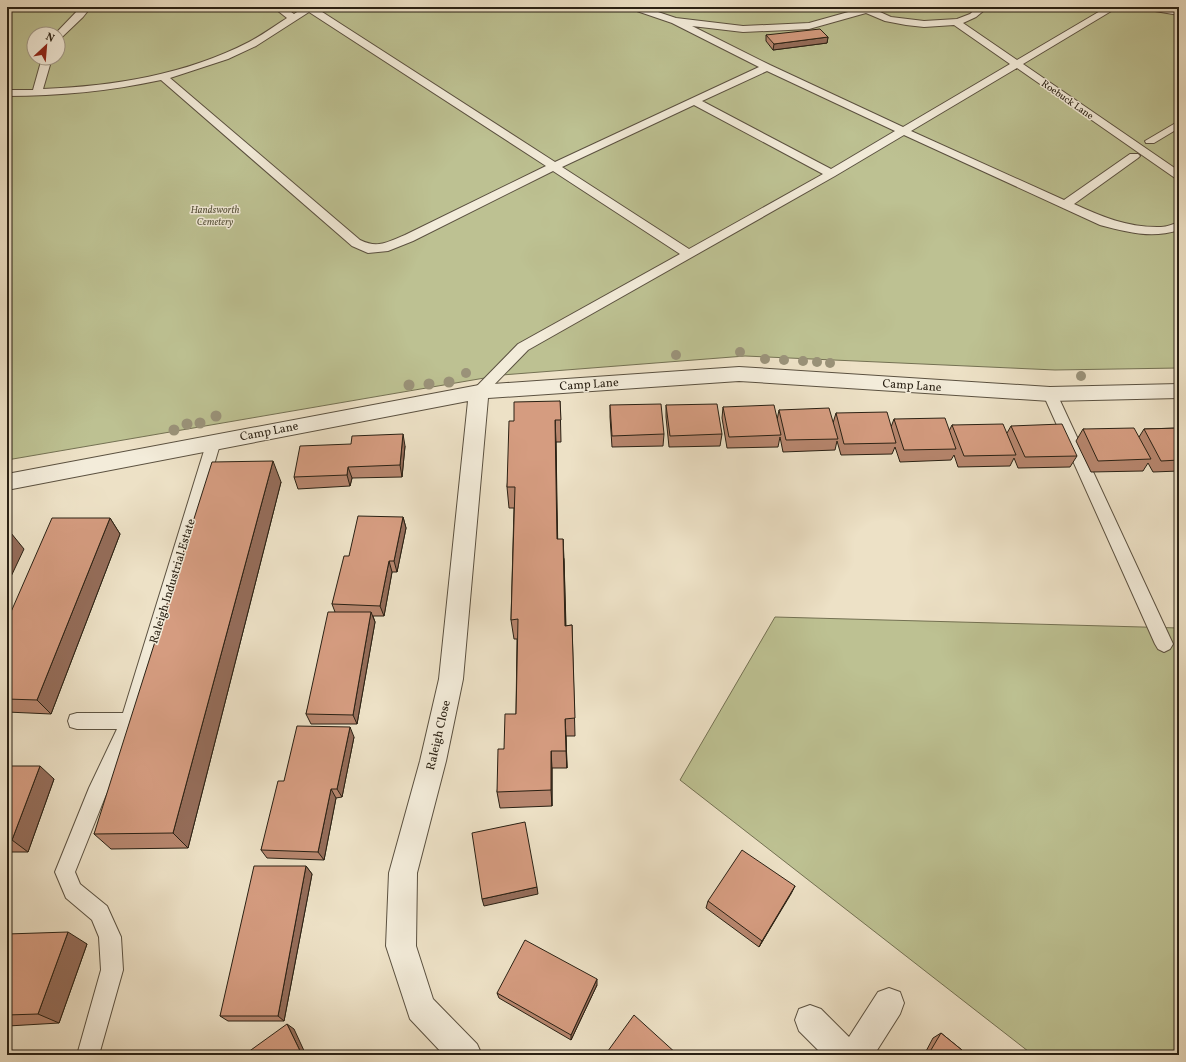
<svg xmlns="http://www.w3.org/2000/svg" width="1186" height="1062" font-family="Vollkorn,serif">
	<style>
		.green { fill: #bdc192; stroke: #747153; fill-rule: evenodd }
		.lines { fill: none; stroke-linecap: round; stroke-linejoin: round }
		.service-casing { stroke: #5b5140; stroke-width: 2 }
		.minor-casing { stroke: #5b5140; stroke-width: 2 }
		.path { stroke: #2a2114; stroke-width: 2.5; stroke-dasharray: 3 2; stroke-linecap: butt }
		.service { fill: #f3ecda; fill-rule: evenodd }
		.minor { fill: #f3ecda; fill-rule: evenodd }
		.tree { fill: #9a9279 }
		.wall { fill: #b7866e; stroke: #2a2114 }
		.shaded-wall { fill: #956d5a; stroke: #2a2114 }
		.building { fill: #d59c80; stroke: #2a2114 }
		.labels { text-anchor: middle; stroke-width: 3; stroke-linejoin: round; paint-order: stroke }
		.far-street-label { font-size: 10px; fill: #2a2114; stroke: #f3ecda }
		.far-park-label { font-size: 10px; font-style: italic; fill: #56513a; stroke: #f3ecda }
		.street-label { font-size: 12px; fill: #2a2114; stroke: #f3ecda }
	</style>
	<rect width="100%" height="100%" fill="#ede1c6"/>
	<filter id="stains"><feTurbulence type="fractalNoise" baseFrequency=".005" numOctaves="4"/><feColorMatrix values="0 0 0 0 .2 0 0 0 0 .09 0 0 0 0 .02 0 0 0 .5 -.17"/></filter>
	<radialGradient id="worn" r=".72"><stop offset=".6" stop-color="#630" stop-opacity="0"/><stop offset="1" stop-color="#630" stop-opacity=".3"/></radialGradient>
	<path class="green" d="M7,7H1179V368L1055,370L745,356L502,375L7,460ZM34,34H58V58H34Z
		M775,617L1179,628V1055H1033L680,780Z"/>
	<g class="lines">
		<g class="service-casing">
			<path id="service" d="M81,7H91L83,17L61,38L58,39V34H55Z
				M273,7H284L294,14L305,7H317L316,8L555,162L759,67L672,23L631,9L629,7H643L676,18L743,26L809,23L859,9L857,7H869L891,17L924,21L957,19L970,14L978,7H988L976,17L963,23L1017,60L1107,7H1118L1023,64L1179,171V179L1175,178L1017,68L911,131L1064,200L1130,154H1138L1140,156L1138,158L1074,204C1102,217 1129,228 1161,227C1167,227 1173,224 1179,222V230C1151,239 1127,232 1100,225L904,135L835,176L528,350L484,395L479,397L474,395L472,392L474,389L518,344L680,254L553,171L413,241L388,251L368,253L352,246L161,80C110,91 59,96 7,96V90H33L42,58H52L43,89C114,86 185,75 249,42C262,35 275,26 287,18ZM309,12L546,166L405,235C387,242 378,249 360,240L170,78L228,59L256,46ZM866,13L885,21L906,25L924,27L954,25L1010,64L903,127L770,65L692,26L743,32L809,29ZM767,71L895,131L831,169L702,101ZM694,105L823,174L689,249L562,167Z
				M1144,7H1165L1179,9V15L1149,10Z
				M1179,121V128L1154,143H1146L1145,141Z
				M1050,389L1055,391L1057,394L1173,644L1170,649L1164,652L1158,649L1155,644L1043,394L1045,391Z
				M214,436L219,437L221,441L139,721L105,797L75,872L80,884L107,906L121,937L123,970L99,1055H77L101,970L99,937L92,920L66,898L55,872L89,788L117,729H77L70,727L68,721L70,715L77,713H123L207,441L209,437Z"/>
		</g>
		<g class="minor-casing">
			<path id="minor" d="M739,367L1050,387L1179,384V398L1050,401L739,381L488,398L463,679L446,761L417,873L416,946L433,999L477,1044L482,1055H444L410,1019L386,946L389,873L420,761L439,679L468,401L7,490V474L479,385Z
				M889,988L900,992L904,1003L900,1014L874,1055H823L799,1031L795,1020L799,1009L810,1005L821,1009L849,1037L878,992Z"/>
		</g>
		<path class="path" d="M1176,665L1179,671"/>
		<use href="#service" class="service"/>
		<use href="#minor" class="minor"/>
	</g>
	<g class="tree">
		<circle cx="740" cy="352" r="5"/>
		<circle cx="676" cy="355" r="5"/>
		<circle cx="765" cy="359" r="5"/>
		<circle cx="784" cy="360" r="5"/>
		<circle cx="803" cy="361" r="5"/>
		<circle cx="817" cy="362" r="5"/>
		<circle cx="830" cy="363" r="5"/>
		<circle cx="466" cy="373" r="5"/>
		<circle cx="1081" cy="376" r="5"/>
		<circle cx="449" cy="382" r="5.5"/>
		<circle cx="429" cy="384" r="5.5"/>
		<circle cx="409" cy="385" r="5.5"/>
		<circle cx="216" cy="416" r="5.5"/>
		<circle cx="200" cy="423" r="5.5"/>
		<circle cx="187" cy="424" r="5.5"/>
		<circle cx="174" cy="430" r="5.5"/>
	</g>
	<path class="wall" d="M766,35L828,37L827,43L773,50L766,41Z
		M560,401L561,442H556L557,539L564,559L566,626L572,625L575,736H566L567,768H552V806L500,808L497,792L504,749L516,714L517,639H514L511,620L514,508H509L507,487L514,421Z
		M610,405L664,434L663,446L612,447L610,417Z
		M666,405L722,434L720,446L669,447L666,417Z
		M723,407L777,420L779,410L833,423L836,413L891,427L894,419L949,431L952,425L1007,433L1011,426L1077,456L1070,467L1018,468L1014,458L1010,466L958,467L954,455L951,460L900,462L895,447L892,454L841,455L837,441L835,450L783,452L780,437L778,447L727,448L722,418Z
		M1179,428V471L1153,472L1148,463L1143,471L1091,472L1076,441L1083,429L1139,437L1144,429Z
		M405,446L402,477L352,478L350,486L298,489L294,477Z
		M281,482L188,848L111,849L94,834Z
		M403,517L406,528L397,572H392L384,616H373L375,622L357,724H311L306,714L335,612L332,604L349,556Z
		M110,518L120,534L51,714L7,712V621Z
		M354,737L342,797L336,798L324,860L267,858L261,850L284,781Z
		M7,766L54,779L28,852H7Z
		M306,866L312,874L284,1021H228L220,1016Z
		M795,886L759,947L706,908L708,901Z
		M7,934L87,944L59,1023L8,1026L7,1029Z
		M597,985L571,1040L499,998L497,993Z
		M941,1033L968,1055H924L933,1038Z"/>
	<path class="shaded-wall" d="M828,37L827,43L773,50L774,44Z
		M555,420L556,442L558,559L557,539Z
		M403,434L405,446L402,477L400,465Z
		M273,461L281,482L188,848L173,833Z
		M348,467L352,478L350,486L347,475Z
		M403,517L406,528L397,572L394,561Z
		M110,518L120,534L51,714L37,700Z
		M11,533L24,549L7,585V542Z
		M563,539L564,559L566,645L565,626Z
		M389,561L392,572L384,616L380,606Z
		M371,612L375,622L357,724L353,715Z
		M565,719L566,736L567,768L566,751Z
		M350,727L354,737L342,797L337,789Z
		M551,751L552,768V806L551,790Z
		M40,766L54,779L28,852L12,840Z
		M331,789L336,798L324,860L318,852Z
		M306,866L312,874L284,1021L278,1016Z
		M795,886L791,894L759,947L762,941Z
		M537,887L538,894L484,906L482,899Z
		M68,932L87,944L59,1023L38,1014Z
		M597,979V985L571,1040V1035Z
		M287,1024L294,1029L306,1055H302Z"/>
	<path class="building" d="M820,29L828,37L774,44L766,35Z
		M560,401L561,420H555L557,539H563L565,626L572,625L575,718L565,719L566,751H551V790L497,792L498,749H504L505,714H516L518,619L511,620L515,487H507L509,421H514V402Z
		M661,404L664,434L612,436L610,405Z
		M717,404L722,434L670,436L666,405Z
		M774,405L781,435L729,437L723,407Z
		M829,408L838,439L786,440L779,410Z
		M887,412L896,443L844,444L836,413Z
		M945,418L956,449L904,450L894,419Z
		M1003,424L1016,455L964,456L952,425Z
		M1062,424L1077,456L1025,457L1011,426Z
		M1134,428L1151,459L1098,461L1083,429Z
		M1179,428V460L1161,461L1144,429Z
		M403,434L400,465L348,467L347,475L294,477L300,446L351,444L352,436Z
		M273,461L173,833L94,834L212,462Z
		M358,516L403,517L394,561H389L380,606L332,604L344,556H349Z
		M52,518H110L37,700L7,699V621Z
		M7,533H11L7,542Z
		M328,612H371L353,715L306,714Z
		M297,726L350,727L337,789H331L318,852L261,850L278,781H284Z
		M7,766H40L12,840H7Z
		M525,822L537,887L482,899L472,833Z
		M742,850L795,886L762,941L708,901Z
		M254,866H306L278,1016H220Z
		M68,932L38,1014L7,1015V934Z
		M525,940L597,979L571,1035L497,993Z
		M634,1015L678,1055H605Z
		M287,1024L302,1055H244Z
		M941,1033L968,1055H928Z"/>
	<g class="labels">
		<g class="far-street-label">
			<text transform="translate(1068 99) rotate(35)" y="4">Roebuck Lane</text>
		</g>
		<g class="far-park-label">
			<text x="215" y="213">Handsworth<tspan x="215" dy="12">Cemetery</tspan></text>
		</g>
		<g class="street-label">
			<text transform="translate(589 384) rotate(-4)" y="4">Camp Lane</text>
			<text transform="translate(912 385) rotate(4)" y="4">Camp Lane</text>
			<text transform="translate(269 431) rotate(-11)" y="4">Camp Lane</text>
			<text transform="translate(172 581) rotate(-73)" y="4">Raleigh Industrial Estate</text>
			<text transform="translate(438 735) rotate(-77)" y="4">Raleigh Close</text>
		</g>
	</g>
	<rect width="1186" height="1062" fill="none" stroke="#ede1c6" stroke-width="24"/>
	<rect x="8" y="8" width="1170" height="1046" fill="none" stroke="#2a2114" stroke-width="2"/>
	<rect x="12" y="12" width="1162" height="1038" fill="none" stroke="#2a2114"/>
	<g transform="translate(46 46) rotate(26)"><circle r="19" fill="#f3ecda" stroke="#a39b8b"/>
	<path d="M0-3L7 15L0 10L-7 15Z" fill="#8f2418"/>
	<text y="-6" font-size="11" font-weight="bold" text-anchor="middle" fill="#2a2114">N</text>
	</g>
	<rect width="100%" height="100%" filter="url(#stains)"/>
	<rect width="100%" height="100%" fill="url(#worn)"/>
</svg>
